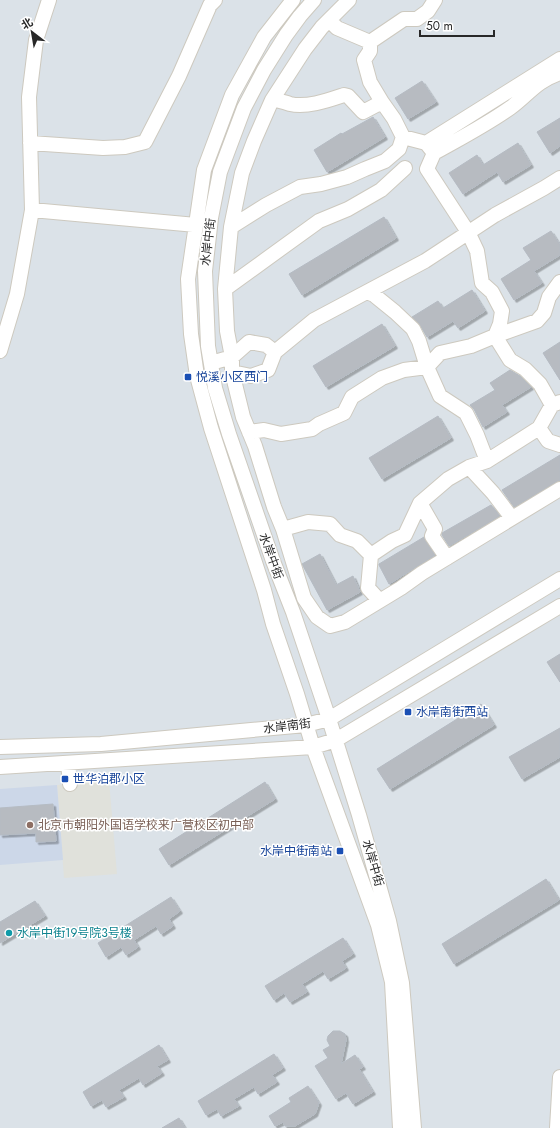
<svg xmlns="http://www.w3.org/2000/svg" width="560" height="1128" font-family="Jost,'Noto Sans SC',sans-serif">
	<style>
		.industrial { fill: #e0e1db }
		.education { fill: #ccd7e8 }
		.building { fill: #b7bbc1; stroke: #b5bbc3; filter: url(#shadow) }
		.lines { fill: none; stroke-linecap: round; stroke-linejoin: round }
		.minor-casing { stroke: #cdc9bf; stroke-width: 16 }
		.minor { stroke: #fff; stroke-width: 14 }
		.transit-dot { fill: #1a4fb4; stroke: #fff; stroke-width: 1.5 }
		.education-dot { fill: #8d6e63; stroke: #fff; stroke-width: 1.5 }
		.culture-dot { fill: #0f9aa8; stroke: #fff; stroke-width: 1.5 }
		.labels { text-anchor: middle; stroke-width: 3; stroke-linejoin: round; paint-order: stroke }
		.street-label { font-size: 12px; fill: #282828; stroke: #fff }
		.transit-label { font-size: 12px; fill: #164399; stroke: #fff; text-anchor: start }
		.education-label { font-size: 12px; fill: #785e54; stroke: #fff; text-anchor: start }
		.culture-label { font-size: 12px; fill: #0d838f; stroke: #fff; text-anchor: start }
	</style>
	<defs>
		<filter id="shadow"><feDropShadow dx="2.5" dy="2.5" stdDeviation="0" flood-color="#0004"/></filter>
	</defs>
	<rect width="100%" height="100%" fill="#dbe2e8"/>
	<path class="industrial" d="M109,780L117,874L64,878L57,785Z"/>
	<path class="education" d="M57,785L63,860L0,865V789Z"/>
	<path class="building" d="M422,81L436,102L408,119L395,98Z
		M373,117L385,137L327,172L314,150L341,133L342,134Z
		M560,118V146L550,153L537,132Z
		M518,143L531,165L503,182L497,172L463,194L449,173L477,155L483,165Z
		M384,217L396,238L302,295L289,274Z
		M551,231L560,245V255L534,271L542,283L514,300L501,279L531,260L523,248Z
		M472,290L485,311L458,328L453,321L427,337L420,325L412,317L438,301L443,308Z
		M382,324L395,346L326,387L313,366Z
		M560,342V380L543,353Z
		M510,370L520,376L531,387L502,405L507,412L483,427L474,409L470,405L495,390L490,383Z
		M438,416L451,438L382,479L369,458Z
		M560,455V480L514,507L502,490Z
		M491,505L500,516L449,546L442,535V533Z
		M424,537L435,555L389,584L379,565V564Z
		M320,554L336,585L353,576L360,592L327,610L302,564Z
		M560,654V682L547,662Z
		M481,704L494,725L390,789L377,769Z
		M560,728V757L522,779L509,757Z
		M265,782L275,799L169,865L159,849Z
		M53,804L56,841L36,842V833L0,835V808Z
		M546,879L559,900L454,964L442,944Z
		M171,897L180,911L169,919L173,926L161,934L156,926L134,940L138,947L126,955L121,947L106,957L98,943Z
		M35,901L45,916L0,943V922Z
		M343,938L353,954L342,961L346,968L328,979L323,971L302,984L307,992L290,1002L284,993L274,1000L265,986Z
		M333,1031H340L345,1034L346,1040L341,1064L355,1055L363,1067L359,1069L373,1092L353,1104L346,1093L336,1099L315,1066L328,1058L323,1050L330,1046L327,1040L328,1036Z
		M159,1045L168,1060L157,1066L162,1073L143,1085L139,1078L119,1090L124,1097L106,1107L102,1100L91,1106L83,1092Z
		M274,1054L283,1068L272,1075L277,1082L258,1094L254,1087L234,1099L239,1106L221,1116L217,1109L206,1115L198,1101Z
		M308,1086L319,1103L315,1114L295,1126H285L283,1122L275,1126L269,1116L291,1102L289,1098Z
		M179,1118L185,1128H162Z"/>
	<g class="lines">
		<g class="minor-casing">
			<path id="minor" d="M293,0L264,37L232,95L204,170L188,279L191,334L197,376L211,428L264,590L273,624L297,694L313,747L378,925L392,982L400,1128
				M314,0L300,16L286,35L264,70L244,108L220,172L211,218L205,271L208,346L215,388L229,434L273,561L293,612L329,719L359,815L389,921L402,983L414,1128
				M349,0L322,27L305,49L272,100L254,141L242,173L231,227L225,289L227,331L232,357L249,342L266,345L275,352L314,320L425,261L495,215L544,188L560,178
				M329,20L337,28L370,42
				M382,102L370,82L364,60L370,51V42L404,19H417L428,11L435,0
				M403,137L426,143L434,153L427,169L468,232L477,251L482,283L492,292L502,311L500,324L495,336L510,360L525,369L540,384L552,405L560,402
				M30,143L103,148L125,147L145,142L179,76L210,5L215,0
				M426,143L560,59
				M434,153C459,139 486,125 510,108C529,94 536,81 560,73
				M32,210L196,225
				M231,227L266,205L300,187L321,184L347,177L365,169L385,161L399,149L403,137L394,119L382,102L363,112L348,96L344,95C329,100 307,108 290,104C283,102 280,100 272,100
				M225,289L319,221L348,209L381,190L405,168
				M367,292L374,295L395,312L413,329L419,341L427,367L440,396L466,413L477,435L487,461
				M0,351L17,294L32,210L29,97L36,40L49,0
				M211,363L232,357V372L243,417L255,446L274,507L283,529L304,598L317,617L330,626L345,622L401,588L422,573L560,489
				M232,372L251,376L268,370L275,352
				M552,405L539,428L548,441L560,445
				M249,432L264,430L281,434L312,429L319,424L344,413L352,397L382,378L404,370L427,367L440,353L471,346L495,336L537,321L544,313L549,297L560,282
				M469,467L493,493L512,518
				M420,503L435,529L432,536L447,558
				M283,529L308,522L330,524L340,535L357,541L371,555L368,588L379,600
				M371,555L392,541L405,535L420,503L448,479L469,467L487,461L539,428
				M0,747L101,744L306,725L329,719L560,579
				M68,763L70,784
				M0,767L313,747L336,740L560,606
				M557,1128L560,1077"/>
		</g>
		<use href="#minor" class="minor"/>
	</g>
	<g class="transit-dot">
		<rect x="184" y="373" width="8" height="8" rx="2"/>
		<rect x="404" y="708" width="8" height="8" rx="2"/>
		<rect x="61" y="775" width="8" height="8" rx="2"/>
		<rect x="336" y="847" width="8" height="8" rx="2"/>
	</g>
	<circle class="education-dot" cx="30" cy="825" r="4"/>
	<circle class="culture-dot" cx="9" cy="933" r="4"/>
	<g class="labels">
		<g class="street-label">
			<text transform="translate(208 242) rotate(-83)" y="4">水岸中街</text>
			<text transform="translate(271 556) rotate(70)" y="4">水岸中街</text>
			<text transform="translate(287 726) rotate(-7)" y="4">水岸南街</text>
			<text transform="translate(373 863) rotate(74)" y="4">水岸中街</text>
		</g>
		<g class="transit-label">
			<text x="196" y="381">悦溪小区西门</text>
			<text x="416" y="716">水岸南街西站</text>
			<text x="73" y="783">世华泊郡小区</text>
			<text x="332" y="855" text-anchor="end">水岸中街南站</text>
		</g>
		<g class="education-label">
			<text x="38" y="829">北京市朝阳外国语学校来广营校区初中部</text>
		</g>
		<g class="culture-label">
			<text x="17" y="937">水岸中街19号院3号楼</text>
		</g>
	</g>
	<g transform="translate(32 32) rotate(329)" stroke="#ffffff" stroke-width="3" paint-order="stroke">
	<path d="M0-3L7 15L0 10L-7 15Z" fill="#282828"/>
	<text y="-6" font-size="11" font-weight="bold" text-anchor="middle" fill="#282828">北</text>
	</g>
	<path d="M420 30v6h74v-6" fill="none" stroke="#282828" stroke-width="2"/>
	<text x="426" y="30" font-size="12" fill="#282828" stroke="#ffffff" stroke-width="3" paint-order="stroke">50 m</text>
</svg>
